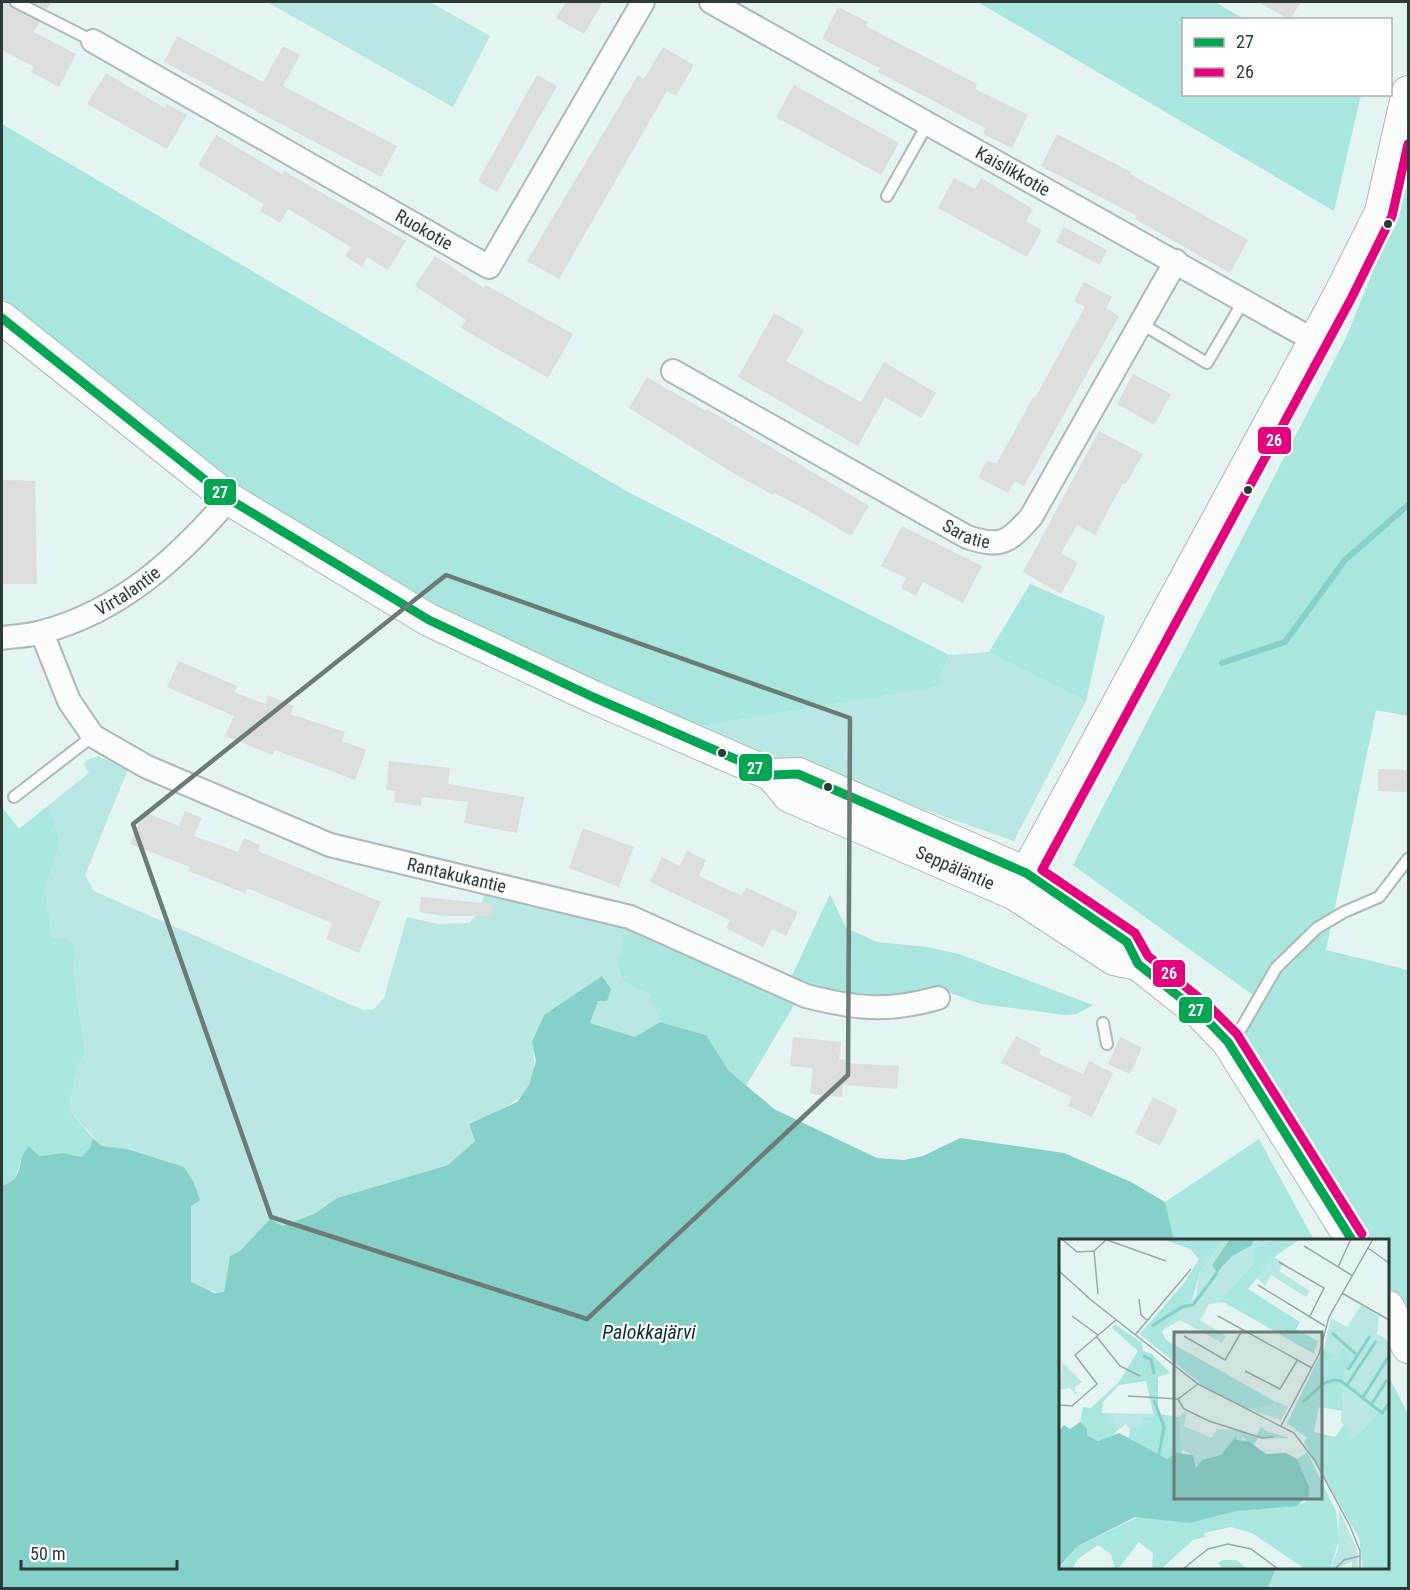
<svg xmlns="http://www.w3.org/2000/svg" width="1410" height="1590" font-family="'Roboto Condensed',sans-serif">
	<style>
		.green { fill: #b9e8e2 }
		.forest { fill: #a8e6de }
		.water { fill: #85d0c7 }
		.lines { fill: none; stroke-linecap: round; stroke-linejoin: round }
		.stream { stroke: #85d0c7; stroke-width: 6 }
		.building { fill: #dbdedd }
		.lane-casing { stroke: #abb9b7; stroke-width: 14 }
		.street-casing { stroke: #abb9b7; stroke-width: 26 }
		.secondary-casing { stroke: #abb9b7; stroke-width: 34 }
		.lane { stroke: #fbfdfd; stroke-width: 10 }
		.street { stroke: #fbfdfd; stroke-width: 22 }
		.secondary { stroke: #fbfdfd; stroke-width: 32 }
		.bus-1-casing { stroke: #fff; stroke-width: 14 }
		.bus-2-casing { stroke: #fff; stroke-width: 14 }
		.bus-1 { stroke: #00a651; stroke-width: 9 }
		.bus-2 { stroke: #e5007d; stroke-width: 9 }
		.marked { fill: none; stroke: #6c7a78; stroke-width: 4.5; stroke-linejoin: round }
		.bus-dot { fill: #2c3937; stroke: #fff; stroke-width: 2 }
		.labels { text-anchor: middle; stroke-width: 4.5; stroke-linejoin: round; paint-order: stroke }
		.street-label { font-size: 18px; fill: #2c3937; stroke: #fff }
		.water-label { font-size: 20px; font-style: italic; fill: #00322d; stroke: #fff }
		.inset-river { fill: none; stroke: #85d0c7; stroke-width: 3 }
		.inset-road { fill: none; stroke: #9aa9a7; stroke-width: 1.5 }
		.view { fill: #6c7a78; fill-opacity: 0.15; stroke: #6c7a78; stroke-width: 3 }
		.inset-edge { fill: none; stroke: #2c3937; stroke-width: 3 }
		.line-badge { stroke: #fff; stroke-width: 2 }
		.badge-label { font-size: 16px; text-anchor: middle; font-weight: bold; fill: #fff }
	</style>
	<rect width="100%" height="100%" fill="#e3f4f2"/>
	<path class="green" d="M267,2H430L490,36L453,107Z
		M989,652L1086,701L1014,841L690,728L937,687L949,655Z
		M98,756L128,769L85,875L94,891L363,1010L374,1009L384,998L407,917L438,924L469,923L480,911L484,894L626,927L617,965L623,981L650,995L660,1022L635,1037L590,1023L598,1001L611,989L532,1042C543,1097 511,1105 469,1124L475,1141L448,1165L337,1198L314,1214L282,1227L270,1219L240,1251L230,1256L224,1292C211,1293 202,1289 191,1282V1206L127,1149L102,1146L70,1111L74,1076L85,1052L73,967L76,947L52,938L45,889L60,843L49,805L89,773L84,765L87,760Z"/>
	<path class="forest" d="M978,2H1215L1244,19L1184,20V94L1361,95L1334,211Z
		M2,124L628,492L949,655L937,687L690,728L495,642L213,471L2,299Z
		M1408,184V716L1376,710L1326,950L1408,970V1323L1388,1284V1240H1364L1238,1042L1264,1003L1073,865L1346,338Z
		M1030,584L1105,616L1086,701L989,652Z
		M49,805L60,843L45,889L52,937L66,939L76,947L73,967L85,1052L74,1076L70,1111L93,1138L90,1148L81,1157L64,1153L39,1156L29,1146C19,1155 20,1171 12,1183L2,1186V807L19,829Z
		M830,894L846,928L877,942L927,947L959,954L1093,1005L1077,1014L1065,1015L981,1004L931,986L895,1003L817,993L794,1005L746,1086L729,1071L706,1035L660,1022L650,995L623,981L617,964L626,927L783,995Z
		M1259,1139L1314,1240H1174L1165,1202Z
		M1388,1375L1408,1414V1588H1268L1276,1568H1388Z"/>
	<path class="water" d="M602,976L611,989L607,1001H598L590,1023L635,1037L660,1022L706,1035L729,1071L774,1109L877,1158L904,1160L923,1156L960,1138L1064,1153L1131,1182L1165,1202L1174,1240H1060V1568H1276L1268,1588H2V1186C27,1178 14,1161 29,1146L39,1156L64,1153L81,1157L90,1148L93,1138L102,1146L127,1149L184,1167L193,1181L200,1200L191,1206V1282L214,1293L224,1292L230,1256L240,1251L270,1219L282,1226L314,1214L337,1198L448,1165L475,1141L469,1124L517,1102L529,1085L536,1061L532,1042L544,1015Z"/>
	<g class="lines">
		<path class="stream" d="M1222,663L1285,642L1345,560L1408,505"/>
	</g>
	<path class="building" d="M2,2H9L12,8L40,22L34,32L76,54L59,87L31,72L34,67L2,50Z
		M32,2H52L47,9Z
		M566,2H603L584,34L556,18Z
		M1258,2H1301L1290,20Z
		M838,7L868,22L866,26L977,84L975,89L1028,115L1012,148L983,134L985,128L878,72L880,68L822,39Z
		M177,36L263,82L283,46L300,55L283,86L397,146L381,177L164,62Z
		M663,47L694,65L676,96L667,91L559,279L527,261L638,75L644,79Z
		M106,73L165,108L167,104L187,115L167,149L87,104Z
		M537,75L557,86L497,192L478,181Z
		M794,85L899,143L881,175L776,117Z
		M1057,134L1131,172L1130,174L1248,240L1230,273L1135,219L1137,216L1041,166Z
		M216,135L282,174L284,171L406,241L388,270L367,257L362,267L345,256L351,247L288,209L280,223L260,211L264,204L198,165Z
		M954,178L975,189L981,178L1033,209L1026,221L1042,230L1027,257L938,208Z
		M1064,227L1107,250L1100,265L1056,242Z
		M435,256L484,288L486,285L573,334L548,378L461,328L466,320L415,286Z
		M1084,282L1112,297L1106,308L1119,316L1024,486L1015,481L1008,493L978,477L987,461L997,463L1033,397L1035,398L1085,307L1074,301Z
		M774,313L804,330L786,361L861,402L884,362L936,393L921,418L885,397L858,446L738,377Z
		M1133,374L1171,394L1154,425L1117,404Z
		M647,377L706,411L707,409L869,506L851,536L807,510L774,493L773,495L733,473L629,408Z
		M1099,431L1143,454L1126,484L1123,483L1095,535L1077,525L1061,553L1078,563L1061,594L1023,572Z
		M2,480L35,481L37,584H2Z
		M902,526L982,566L963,603L923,582L916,596L901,588L906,578L881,566Z
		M179,661L237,686L234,692L265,704L268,695L294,706L290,714L345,732L342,741L366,750L355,780L275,750L273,755L225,736L234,716L167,687Z
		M389,761L450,768L448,784L524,797L517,833L464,823L468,802L422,797L421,806L394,802L395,791L386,790Z
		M1378,769L1408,770V792L1378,791Z
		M185,811L202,818L194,836L238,852L244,838L260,845L258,851L381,902L359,953L326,939L332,923L247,888L245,893L188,871L190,867L130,844L144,812L179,826Z
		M583,828L634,847L619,887L569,868Z
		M687,851L706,860L699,876L742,896L746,887L798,912L786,936L772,929L763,947L726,928L730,920L650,882L662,857L680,866Z
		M421,897L493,904L492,916H443L419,912Z
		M1016,1036L1041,1049L1039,1054L1083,1074L1089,1061L1113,1073L1092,1117L1068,1106L1072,1097L1001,1063Z
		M793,1037L841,1042L839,1059L845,1060V1063L899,1066L897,1089L843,1085L842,1097L810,1094L813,1068L790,1066Z
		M1120,1037L1142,1048L1130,1074L1108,1064Z
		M1153,1097L1178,1110L1160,1146L1135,1133Z"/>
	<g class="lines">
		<g class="lane-casing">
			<path id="lane" d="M16,2L93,41
				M887,196L928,123
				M1140,323L1207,363L1244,300
				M14,797L93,736
				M1103,1023L1107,1044
				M1230,1040L1242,1027L1276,968L1317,928L1344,912L1379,897L1408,859"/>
		</g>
		<g class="street-casing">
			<g id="street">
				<path id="s1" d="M711,2L1315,341"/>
				<path id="s2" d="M93,41L489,267L643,2"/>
				<path id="s3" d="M673,371L967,537C1001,548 1008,543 1031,517L1176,261"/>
				<path id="s4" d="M42,633L69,701L93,736L147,767L330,845L630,917L806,996C856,1009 889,1012 938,998"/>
				<path id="s5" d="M2,638C15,636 29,636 42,632C121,611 178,558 229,499"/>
			</g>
		</g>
		<g class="secondary-casing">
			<g id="secondary">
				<path d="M2,318L229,499L429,620L593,697L772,775L798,774L1026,873L1127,942L1138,964L1202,1015L1228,1042L1352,1240"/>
				<path id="s6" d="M772,775L789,796L1015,894L1114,959L1138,964"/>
				<path d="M1015,894L1340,294L1381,212L1408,92"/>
				<path d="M1388,1307L1408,1347"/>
			</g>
		</g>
		<use href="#lane" class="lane"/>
		<use href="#street" class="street"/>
		<use href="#secondary" class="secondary"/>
		<g class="bus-1-casing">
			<path id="bus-1" d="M2,318L229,499L429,620L593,697L772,775L798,774L1026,873L1127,942L1138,964L1202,1015L1228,1042L1352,1240"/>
		</g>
		<g class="bus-2-casing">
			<path id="bus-2" d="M1362,1234L1237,1034L1209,1006L1148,956L1135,933L1042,870L1351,299L1392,216L1408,144"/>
		</g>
		<use href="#bus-1" class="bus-1"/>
		<use href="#bus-2" class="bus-2"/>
	</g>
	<path class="marked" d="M446,575L850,718L848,1075L587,1319L271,1217L133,824Z"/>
	<g class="bus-dot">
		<circle cx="1388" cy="224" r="5"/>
		<circle cx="1248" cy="490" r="5"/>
		<circle cx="722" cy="753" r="5"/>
		<circle cx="828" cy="787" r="5"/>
	</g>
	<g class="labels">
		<g class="street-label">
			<text dy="6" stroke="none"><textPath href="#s1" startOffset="346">Kaislikkotie</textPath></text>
			<text dy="6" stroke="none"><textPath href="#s2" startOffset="381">Ruokotie</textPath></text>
			<text dy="6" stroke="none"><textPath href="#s3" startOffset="336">Saratie</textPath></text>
			<text dy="6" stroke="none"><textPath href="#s5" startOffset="136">Virtalantie</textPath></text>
			<text dy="6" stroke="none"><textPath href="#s6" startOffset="208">Seppäläntie</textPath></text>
			<text dy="6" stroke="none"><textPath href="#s4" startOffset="507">Rantakukantie</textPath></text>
		</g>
		<g class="water-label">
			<text x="649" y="1339">Palokkajärvi</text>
		</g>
	</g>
	<g transform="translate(1059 1239)">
		<rect width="330" height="330" fill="#e3f4f2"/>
		<path d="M165,0H171L153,26L163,30L182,0H218L194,10V25L162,60L167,63L150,65L141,81L167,97L163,104L121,81L103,92L122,71L135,66L131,65L137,56L141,33ZM215,18L225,24L220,32L251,52L247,58L212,36L206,47L198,39ZM302,66L320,77L318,95L330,102V162L295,200L282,182L285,135L279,118L265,109L272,79L288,88ZM4,124L23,143L15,149L20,159L11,149L0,151ZM215,162L229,167L222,181L188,170ZM125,173L128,174L125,187L153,199L158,190L181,191L184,201H177L179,196L162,216L143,222L137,229L134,216L122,210L120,178ZM48,174L94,175L95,177L83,187L71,190L67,185L59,191ZM280,271L298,310L299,330H293V322L277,330L272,328L279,310Z" fill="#b9e8e2"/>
		<path d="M104,0H165L141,33L132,64L136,66L122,71L103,92L107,101L215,162L214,165L188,170L149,151L81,95L125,44L140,20L131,10ZM218,0H241L215,18L189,50L241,83L237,90L259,102L255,115L161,61L194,25V10ZM56,85L83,104L84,112L93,115L111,134L99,138V175L120,178L123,215L108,220L69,201L71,190L82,187L85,179L95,177L87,142L60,146L44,163L43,174H48L59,190L54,197L39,202L28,196L21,183L24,168L32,169L60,143L79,112L53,89ZM265,109L278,117L284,110L295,118L285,135L283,172L260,168L255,193L276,198L285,186L295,200L330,162V330H304L300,299L245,203L248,199L228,184ZM202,187L207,192L230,199H199L194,207L181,196V191L197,198ZM248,213L277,272L280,301L271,330H246L193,294L172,288L145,294L146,298L134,301L102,330H93L94,314L80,303L59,330H56L52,315L39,306L19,320L13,330H0L19,307L81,277L131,284L178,272L245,264L248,261L238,220ZM164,321H177L189,330H164L159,324Z" fill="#a8e6de"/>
		<path d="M171,0H195L193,6L173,17L158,34L153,26ZM21,183L28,190V196L39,202L60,194L108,220L118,214L134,216L137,229L143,221L162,216L178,196L177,201L189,202L207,215L227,214L238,220L250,248V257L237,267L178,272L131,284L76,278L19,307L0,328V192L5,186L11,190Z" fill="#85d0c7"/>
		<path class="inset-river" d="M93,87L123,68L134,66L158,34M273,94L297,115M84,117L92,120L95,135M289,131L311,97M288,146L317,102M303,160L330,117M95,161L105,188L100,216M244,163L265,144L275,141L282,142L323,174L330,165M312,166L328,141"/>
		<path class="inset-road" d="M3,0L18,13L35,12L48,0M48,1L107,22M245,7L294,37M309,9L330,24M35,12L39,55M220,23L265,49L250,79M279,28L292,0M0,32L30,59M199,46L266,87M283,54L330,81M27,57L139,145L235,194M80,60L82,76L88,81M13,77L39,96M159,77L253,129M76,96L132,30M37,97L61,127L81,137M125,97L166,121L184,90M186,132L221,150L239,120M69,157L119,160L139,145M119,160L125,170L150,182L203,199L214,198M0,166L13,167L38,145L16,116L57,81M222,187L260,115L270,78L314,0M235,194L256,222L291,287L301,312V330M124,330L149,310L169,305L192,310L219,330M276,330L285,321L301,317"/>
		<path class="view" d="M115,93H263V260H115Z"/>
		<rect width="330" height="330" class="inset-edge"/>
	</g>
	<g class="line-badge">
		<rect x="1257" y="426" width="35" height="29" rx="6" fill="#e5007d"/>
		<rect x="203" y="478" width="34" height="28" rx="6" fill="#00a651"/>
		<rect x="738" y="753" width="35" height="29" rx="6" fill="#00a651"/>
		<rect x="1152" y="959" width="34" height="29" rx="6" fill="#e5007d"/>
		<rect x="1178" y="996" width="35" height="28" rx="6" fill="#00a651"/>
	</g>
	<g class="badge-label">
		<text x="1274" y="446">26</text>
		<text x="220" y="498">27</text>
		<text x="755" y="774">27</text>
		<text x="1169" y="979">26</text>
		<text x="1196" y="1016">27</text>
	</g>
	<rect width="1410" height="1590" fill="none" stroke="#2c3937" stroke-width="6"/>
	<rect x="1182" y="18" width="210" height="78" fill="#ffffff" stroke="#abb0af" stroke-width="1.5"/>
	<rect x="1194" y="38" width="30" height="9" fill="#00a651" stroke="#abb0af" stroke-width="1.5"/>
	<text x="1236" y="48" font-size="18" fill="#2c3937">27</text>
	<rect x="1194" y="68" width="30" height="9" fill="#e5007d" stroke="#abb0af" stroke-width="1.5"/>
	<text x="1236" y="78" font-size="18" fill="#2c3937">26</text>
	<path d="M21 1560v9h156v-9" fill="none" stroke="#2c3937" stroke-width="3"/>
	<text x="30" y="1560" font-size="18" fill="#2c3937" stroke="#ffffff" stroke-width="4.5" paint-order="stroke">50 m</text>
</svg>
